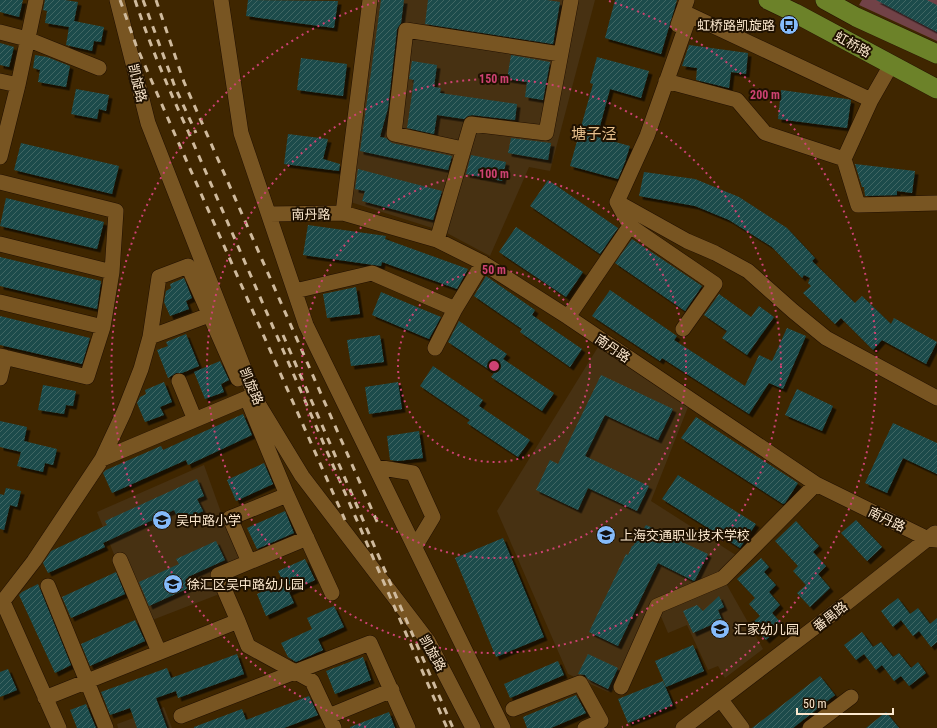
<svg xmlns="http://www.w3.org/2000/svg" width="937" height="728" font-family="'Roboto Condensed','Noto Sans SC',sans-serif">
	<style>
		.built { fill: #473112 }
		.green { fill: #714247 }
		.building { fill: url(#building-hatch); filter: url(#shadow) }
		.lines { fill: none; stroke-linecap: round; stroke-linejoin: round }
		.minor-casing { stroke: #211000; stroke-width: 16 }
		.major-casing { stroke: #211000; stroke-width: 20 }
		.minor { stroke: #785522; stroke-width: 15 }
		.major { stroke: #6c8229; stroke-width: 19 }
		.rail { stroke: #cfba9d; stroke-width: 3; stroke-dasharray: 7 7; stroke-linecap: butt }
		.ring { fill: none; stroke: #ce4272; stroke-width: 2; stroke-dasharray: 2 4 }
		.labels { text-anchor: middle; stroke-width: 4; stroke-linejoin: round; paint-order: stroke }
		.poi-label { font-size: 13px; fill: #fce8ce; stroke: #1f1100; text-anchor: start }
		.street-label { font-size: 13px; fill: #fce8ce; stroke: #1f1100 }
		.quarter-label { font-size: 15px; fill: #e8c08c; stroke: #1f1100 }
		.centre { fill: #ce4272; stroke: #1f1100; stroke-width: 2 }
		.ring-label { font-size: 12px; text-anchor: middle; font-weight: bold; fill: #ce4272; stroke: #1f1100; stroke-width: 4; stroke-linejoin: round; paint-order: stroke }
	</style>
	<defs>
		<pattern id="building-hatch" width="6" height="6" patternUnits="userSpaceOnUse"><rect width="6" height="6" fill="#1e4c4b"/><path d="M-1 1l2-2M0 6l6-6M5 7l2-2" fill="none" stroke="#406664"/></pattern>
		<filter id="shadow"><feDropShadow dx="3.5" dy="3.5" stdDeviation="0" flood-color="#0009"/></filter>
	</defs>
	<rect width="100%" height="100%" fill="#3f2600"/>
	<path class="built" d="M364,0H595L550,171L529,167L490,256L445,232L341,199Z
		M598,347L688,407L651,501L742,559L723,578L763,649L725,678L718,666L708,670L687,625L668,633L657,607L621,687L608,692L568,674L497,511Z
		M204,465L227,529L242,565L219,575L222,593L142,624L97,512Z
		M164,707L172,728H118L117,724Z"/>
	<path class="green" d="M862,0H937V41L859,5Z"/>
	<path class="building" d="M0,0H23L19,17L0,12Z
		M45,0H65L78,2L74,21L104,27L101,42L94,41L92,51L66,45L69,27L45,23L47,11L43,10Z
		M248,0L338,1L334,28L246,16Z
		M381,0H404L401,23L397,29L388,108L380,137L386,138L392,143L452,156L448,170L360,151Z
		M428,0H547L560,2L553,44L425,24Z
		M615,0H677L661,54L605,38Z
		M876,0H927L937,5V32Z
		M0,43L14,47L9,67L0,65Z
		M689,45L748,53L746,74L731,72L729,88L696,80L697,68L682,66Z
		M35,55L47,57L70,66L66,87L38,82L40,70L33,68Z
		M511,55L550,62L543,100L525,97L527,82L507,79Z
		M597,57L649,71L641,98L610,89L597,137L630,146L625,162L618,179L570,166L593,84L590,83Z
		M301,58L347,64L343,96L297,90Z
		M412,61L437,65L434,87L441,88L440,93L517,104L515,120L472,115L468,116L464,119L437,115L434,134L407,128L414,80L409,79Z
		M76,89L109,95L106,111L99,109L97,119L71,114Z
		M781,90L847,99L851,100L847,128L778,119Z
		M288,134L328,139L323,159L340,164L339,171L284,164Z
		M511,138L551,143L548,160L508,153Z
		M21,143L119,166L112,194L14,170Z
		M471,155L506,162L502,181L466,174Z
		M855,164L915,171L912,193L897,191V195L865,196L864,187H862Z
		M358,169L442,191L433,220L362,201L365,191L355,189Z
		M644,172L695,179L739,197L787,228L815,258L812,261L855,303L862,296L891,324L894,318L937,342L926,364L882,340L873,350L841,318L835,324L803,293L811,286L808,283L810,278L804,275L802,278L772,247L729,220L695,206L639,196Z
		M548,180L618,228L600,254L530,206Z
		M6,198L104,222L97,249L0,226Z
		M308,225L386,236L385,239L468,269L457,289L382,262L381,266L303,255Z
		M516,227L583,272L566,297L499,252Z
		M632,239L702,286L685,311L615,263Z
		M0,257L101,281L97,309L0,286Z
		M486,276L535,310L532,315L582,349L570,367L520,332L522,329L474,296Z
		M184,278L192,298L186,301L189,309L170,316L164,302L166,291L171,288L170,284Z
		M356,287L360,314L327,318L323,294Z
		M610,290L677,336L674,340L745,386L759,355L772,361L787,328L806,336L783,389L769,383L749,414L662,358L660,361L592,316Z
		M381,292L441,317L429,339L372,315Z
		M719,294L751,317L759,306L774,317L747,355L722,338L727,331L704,315Z
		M0,316L90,338L82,364L0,345Z
		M459,321L507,354L503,359L554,393L542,411L491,377L494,373L448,342Z
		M186,334L199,366L182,373H176L168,378L157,350L168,346L166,342Z
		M380,335L384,362L351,366L347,340Z
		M220,361L229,380L221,384L224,392L205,399L194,372Z
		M433,366L483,400L479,406L530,440L518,457L467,423L470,420L420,386Z
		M601,375L673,409L658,440L605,415L585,456L649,486L637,511L588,488L578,510L536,490L550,460L558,464Z
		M164,382L172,402L160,407L164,415L145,422L137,403L140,397L146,394L145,390Z
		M398,382L402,409L369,414L365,387Z
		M43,385L76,391L73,406L66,405L64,414L38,410Z
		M797,389L833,406L822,431L785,415Z
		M243,414L252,435L188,465L186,460L112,493L103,473L106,470L161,446L163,450Z
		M696,417L798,483L785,503L783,504L681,438Z
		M0,421L27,427L24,441L57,449L53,465L45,463L43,472L17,466L21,452L0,447Z
		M893,423L937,443V474L903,458L887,493L865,483Z
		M419,431L423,458L398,461L390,460L387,436Z
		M264,463L273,484L236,501L227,480Z
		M678,475L756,524L740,548L662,499Z
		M197,479L204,496L197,499L203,511L180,522L174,510L103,543L105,547L48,573L43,563L51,551L107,525L105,521Z
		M6,488L21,491L17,507L10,505L4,530L0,529V494L4,495Z
		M285,511L294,533L257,549L247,528Z
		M856,520L882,547L867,561L841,533Z
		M796,521L819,546L813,552L826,566L818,574L830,588L810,607L797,593L806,585L793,571L798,566L775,541Z
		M646,525L708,554L695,580L694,581L658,563L618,646L589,632L626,554L628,555L632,546H633Z
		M503,538L544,637L496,657L455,558Z
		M216,541L225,560L190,576L195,585L149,606L139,582L179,564L176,559Z
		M761,558L769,567L764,572L776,585L769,592L780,605L772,613L783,625L766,640L751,624L760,616L749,604L755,598L737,579Z
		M305,559L315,580L289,592L294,603L266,616L257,594L283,582L278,571Z
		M116,572L125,594L71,618L62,597Z
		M38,584L71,665L55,673L19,595L22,592Z
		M719,596L724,607L718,610L722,620L693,633L683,611L697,605L703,611Z
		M898,598L910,614L918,608L930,624L937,618V642L931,647L919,631L913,636L901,620L893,627L881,611Z
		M334,606L344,627L318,639L323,650L296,662L288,657L281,643L312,629L307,618Z
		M135,620L145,641L90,666L81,644Z
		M862,632L873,647L881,642L893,657L899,653L911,668L918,662L926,673L909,686L901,676L894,681L882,665L876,670L864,654L856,660L844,645Z
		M693,645L704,671L666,687L655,661Z
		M237,654L244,674L178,698L176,691L156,698L167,728H137L130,708L110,715L101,692L167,668L171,678Z
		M588,654L618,668L608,689L588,679L585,675L578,674Z
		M363,657L371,680L335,694L326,671Z
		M558,661L564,675L510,698L504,684Z
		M8,669L17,690L0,697V672Z
		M820,676L835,695L793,728H752Z
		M663,681L673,705L628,723L618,699Z
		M576,695L586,713L551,728H527L523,717Z
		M309,696L318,715L284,728H194V727L242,709L246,720Z
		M86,704L96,728H77L70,710Z
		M389,712L395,728H350V727Z
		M886,712L899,728H866Z"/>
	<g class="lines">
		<g class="minor-casing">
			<path id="minor" d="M117,0L148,123L257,402L302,476L428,641L473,728
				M221,0L241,133L306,325L503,728
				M678,25L687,0
				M0,32L27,39L99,68
				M0,81L18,85
				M666,81L737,100L765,133L844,159L858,205L937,203
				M463,149L394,134L406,30L560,54
				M0,157L18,85L36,0
				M844,159L871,100
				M0,182L116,211L112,272L103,327L87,377L0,356
				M617,202L687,241L715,253L748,271L793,311L826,338L937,398
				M343,213L370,0
				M269,214L343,213L437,240L483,263L568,317L816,484L928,539L937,540
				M630,226L715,284L683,329
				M437,240L471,124L546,133L571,0
				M0,244L112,272
				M295,291L372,273L455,309
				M0,302L103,327
				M568,317L630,226L617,202L647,136L690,15L871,100L891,65
				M150,337L209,315
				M435,348L455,309L483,263
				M0,378L5,357
				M179,381L195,420
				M248,401L287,495L332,593
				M102,459L247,398
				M376,467L413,473L433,517L415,547
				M120,560L159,652
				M249,562L230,518L287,495
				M48,586L106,728
				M3,602L59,728
				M0,605L34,561L102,459L124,412L141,369L150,337L159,277L188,266L238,379
				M238,621L248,646L312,681L334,728
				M621,687L657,606L723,578L816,484
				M45,698L238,621L218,575L307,538
				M721,700L742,728
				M513,709L580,683L601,721L585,728
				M181,716L370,643L408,728
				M329,716L392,690
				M683,728L848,602L935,533
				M810,728L851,697"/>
		</g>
		<g class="major-casing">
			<path id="major" d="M768,0L795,13L937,89
				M825,0L856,17L937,54"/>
		</g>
		<use href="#minor" class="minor"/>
		<use href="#major" class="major"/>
		<path class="rail" d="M120,0L136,45L176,137L345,520
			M135,0C150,45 168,88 188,131L447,728
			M143,0L175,87L196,133
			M156,0L184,82L379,526
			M283,335L453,728"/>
	</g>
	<g class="ring">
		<circle cx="494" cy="366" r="96"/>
		<circle cx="494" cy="366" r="192"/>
		<circle cx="494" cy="366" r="287"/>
		<path d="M366 727A383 383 0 0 1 379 1M609 1A383 383 0 0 1 622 727"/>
	</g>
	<defs>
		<g id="bus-disc" transform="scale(1)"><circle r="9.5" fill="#85bbfb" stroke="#1f1100"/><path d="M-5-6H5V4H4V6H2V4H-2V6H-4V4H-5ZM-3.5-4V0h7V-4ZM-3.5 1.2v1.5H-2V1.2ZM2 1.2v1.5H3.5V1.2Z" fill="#111"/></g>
		<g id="school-disc" transform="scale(1)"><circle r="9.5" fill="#85bbfb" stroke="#1f1100"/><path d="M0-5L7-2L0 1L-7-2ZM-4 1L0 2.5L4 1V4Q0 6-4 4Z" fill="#111"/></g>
	</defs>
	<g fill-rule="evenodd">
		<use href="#bus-disc" x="789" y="25"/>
		<use href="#school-disc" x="162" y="520"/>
		<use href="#school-disc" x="606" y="535"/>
		<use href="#school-disc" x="173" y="584"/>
		<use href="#school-disc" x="720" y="629"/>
	</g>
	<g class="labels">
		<g class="poi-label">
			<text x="775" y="30" text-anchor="end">虹桥路凯旋路</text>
			<text x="176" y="525">吴中路小学</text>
			<text x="620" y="540">上海交通职业技术学校</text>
			<text x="187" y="589">徐汇区吴中路幼儿园</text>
			<text x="734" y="634">汇家幼儿园</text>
		</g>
		<g class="street-label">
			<text transform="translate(853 44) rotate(29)" y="5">虹桥路</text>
			<text transform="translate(138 83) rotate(76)" y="5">凯旋路</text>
			<text transform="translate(311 214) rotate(-1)" y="5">南丹路</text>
			<text transform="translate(613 348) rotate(34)" y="5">南丹路</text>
			<text transform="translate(252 386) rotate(67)" y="5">凯旋路</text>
			<text transform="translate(887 519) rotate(26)" y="5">南丹路</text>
			<text transform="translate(830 616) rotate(-38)" y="5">番禺路</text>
			<text transform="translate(433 653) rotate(60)" y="5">凯旋路</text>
		</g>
		<g class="quarter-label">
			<text x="594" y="139">塘子泾</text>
		</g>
	</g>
	<circle cx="494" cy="366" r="6" class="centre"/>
	<g class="ring-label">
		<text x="494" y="83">150 m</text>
		<text x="765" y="99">200 m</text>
		<text x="494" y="178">100 m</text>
		<text x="494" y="274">50 m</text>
	</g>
	<path d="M797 708v6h96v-6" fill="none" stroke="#fce8ce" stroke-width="2"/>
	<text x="803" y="708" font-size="12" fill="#fce8ce" stroke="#1f1100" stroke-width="3" paint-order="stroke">50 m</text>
</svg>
